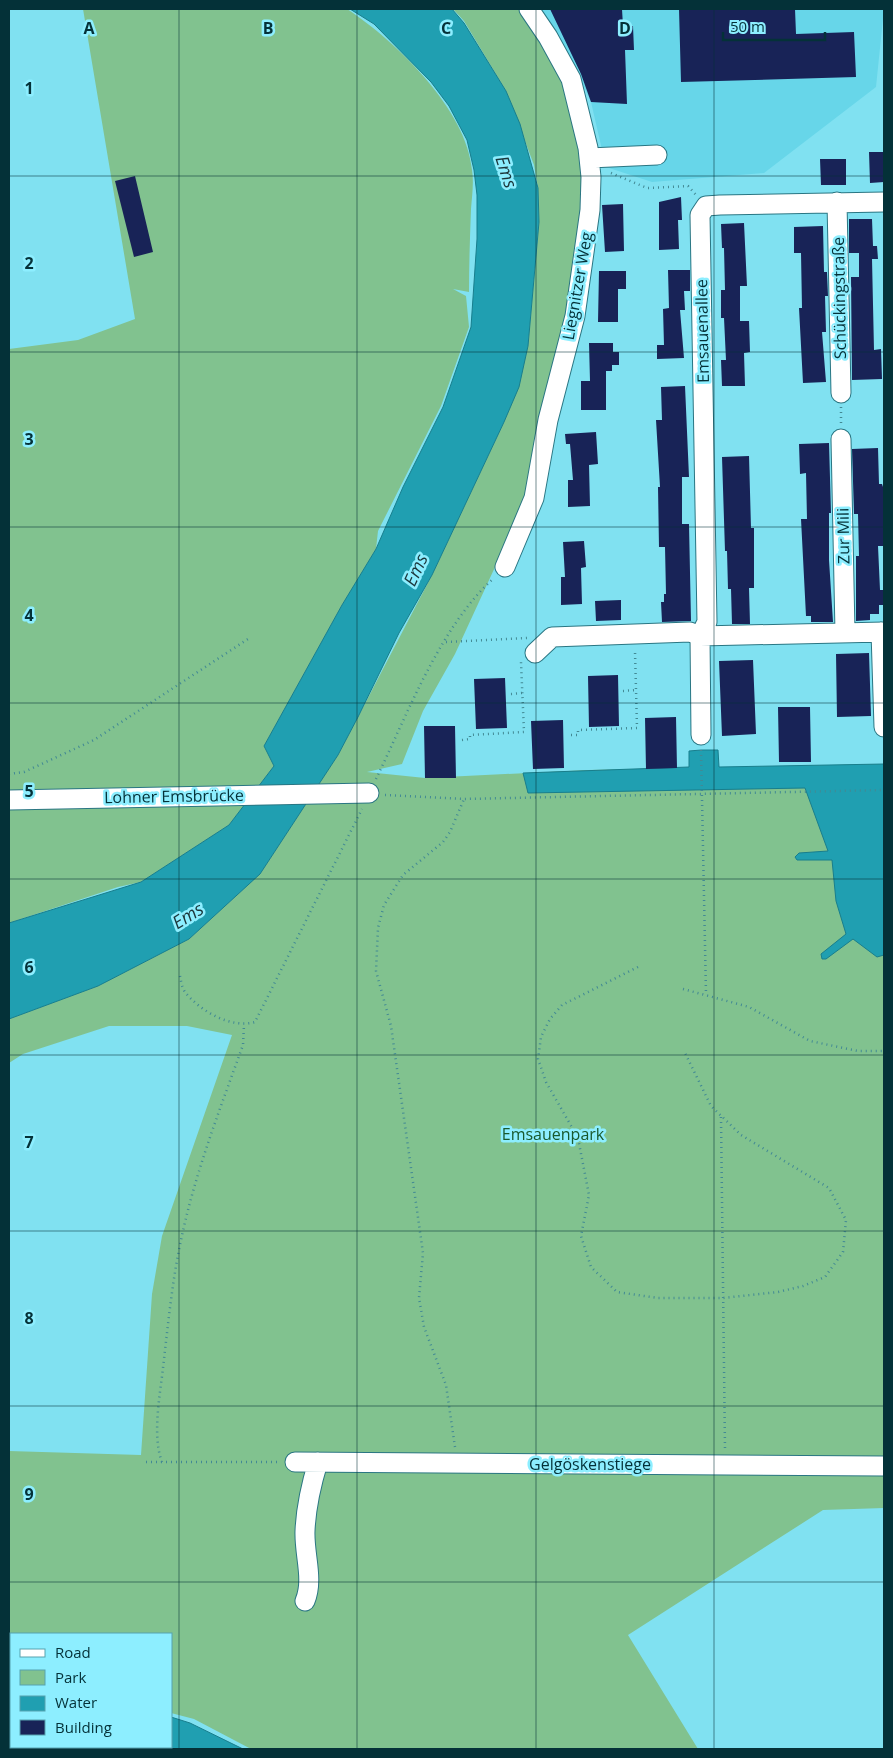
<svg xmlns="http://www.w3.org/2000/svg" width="893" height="1758" font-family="'Open Sans',sans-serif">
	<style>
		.built { fill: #67d6e9 }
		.green { fill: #81c28f }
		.water { fill: #209fb1; stroke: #187e8d }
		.building { fill: #182357 }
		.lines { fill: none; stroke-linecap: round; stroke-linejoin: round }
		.minor-casing { stroke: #2a7683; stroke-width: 21 }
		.path { stroke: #428994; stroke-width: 2.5; stroke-dasharray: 1 4; stroke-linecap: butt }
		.minor { stroke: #fff; stroke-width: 19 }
		.grid { fill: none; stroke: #043138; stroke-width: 1; stroke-opacity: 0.55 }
		.labels { text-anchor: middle; stroke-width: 5; stroke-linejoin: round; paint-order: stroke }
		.street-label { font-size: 16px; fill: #043138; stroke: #8deeff }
		.park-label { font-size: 16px; fill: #19592d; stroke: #8deeff }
		.water-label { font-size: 18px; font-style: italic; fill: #1c353a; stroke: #8deeff }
		.grid-label { font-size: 16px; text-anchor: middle; font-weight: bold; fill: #043138; stroke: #8deeff; stroke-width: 5; stroke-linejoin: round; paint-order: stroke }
	</style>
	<rect width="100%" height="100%" fill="#80e1f1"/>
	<path class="built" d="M541,9H884L876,87L764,173L652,182L606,167L591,102L572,61Z"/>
	<path class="green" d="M83,9H347C396,41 467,110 472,170C474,183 472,196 471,209C470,237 469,264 469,292L453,289L466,296L469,327L441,406L378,531L376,549L342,605L264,746L274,766L229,825L141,882L118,887L9,923V349L78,340L135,319Z
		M453,9H524L566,81L587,177L571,313L531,489L455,654L423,711L402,764L367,772L425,778L588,770L884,764V1508L823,1510L628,1635L698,1749H251L194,1719L171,1713V1634H11V1683H9V1451L141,1455L152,1294L162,1236L232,1035L187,1026H109L23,1054L9,1063V1019L98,986L189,939L260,874L338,755L358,717L432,575L504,422L528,346L539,222L538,188L534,165L506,91L464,21Z"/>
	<path class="water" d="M350,9H452L464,23L506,91L520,124L538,188L539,222L528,346L519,387L504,422L432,575L399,633L358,717L338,755L260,874L189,939L98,986L9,1019V923L141,882L229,825L274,766L264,746L342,605L376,549L403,487L443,407L471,327L477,239V195L474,170L467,140L449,106L431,82L374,24Z
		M701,750H718L719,767L884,764V955L877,957L853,939L826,959H822L821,954L846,934L836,901L832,860H797L795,857L799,853L828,851L805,788L528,793L523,773L689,767V751Z
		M9,1683H11V1747H171V1717L190,1723L243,1749H9Z"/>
	<path class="building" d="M550,9H622L623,26H633L634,50H625L627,104L591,102L581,74Z
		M679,9H795L796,34L854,32L856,77L681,82Z
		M869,152H884V182L870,183Z
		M820,159H846V185H821Z
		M135,176L153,252L134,257L115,181Z
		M681,197L682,220H678L679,249L659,250V202Z
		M623,204L624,251L605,252L602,205Z
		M849,219H872L873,246H877L878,259H872L874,350L881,349L882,379L852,380L851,277H859V253H849Z
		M744,223L747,286H740V321H749L750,352L744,353L745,386H722L721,360H726L724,318H721V290H725L724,248H722L721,224Z
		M823,226L824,272H827L828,296H825L826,332H822L826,382L803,383L799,308H802L801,253H794V227Z
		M668,270H690V291H684L685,310H680L684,358L657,359V345H664L663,309L669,308Z
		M599,271H626V289H618V322H598Z
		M589,343H613V352H619V365H612V371H606V410H581V381H590Z
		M685,386L689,477H682V524H689L691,621L662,622L661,602H664V594H666L665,547H659L658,487H660L656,420H662L661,387Z
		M596,432L598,464L589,465L590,506L568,507V480H573L570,444H566L565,434Z
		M829,443L831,513H829V560L833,622H811V616H806L801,519H807L806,473L800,474L799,444Z
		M878,448L879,484H882L884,490V546H878L880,590H883L884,605H879V614H870V620L856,621V556H859L858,514H854L852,449Z
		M749,456L751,528H754V588H749L750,624H732L731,589H728L727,551H725L722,457Z
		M584,541L586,567L581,568L582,604L561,605V577H565L563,542Z
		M621,600V620L596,621L595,601Z
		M869,653L871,716L837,717L836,654Z
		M753,660L756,734L722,736L719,661Z
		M618,675L619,726L589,727L588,676Z
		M505,678L507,728L476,729L474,679Z
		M778,707H810L811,762H779Z
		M676,717L677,768L646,769L645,718Z
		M563,720L564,768L533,769L531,721Z
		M424,726H455L456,778H425Z"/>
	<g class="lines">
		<g class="minor-casing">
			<path id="minor" d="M589,158L657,155
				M837,202L841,393
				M841,439L845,632
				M505,567L534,498L548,420L575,316L590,210L591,177L588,148L571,79L548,37L529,9
				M881,632L884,727
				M535,653L552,637L690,632L700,636L884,632
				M701,735L700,636L707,622L700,215L706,206L720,205L884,202
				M9,800L369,793
				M295,1462L884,1466
				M305,1601C314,1579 304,1555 305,1531C306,1507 311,1485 318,1462"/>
		</g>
		<path class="path" d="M611,173L647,188L688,186L696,195
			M841,407V424
			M446,642L528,638
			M623,691L636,690
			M511,694L522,693
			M571,735H578V730L637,728L635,651
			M462,740L470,739V735L524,732L521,662
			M701,750L706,994
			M9,774L24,772L94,740L251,637
			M376,779C407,715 441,625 494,578
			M385,795L464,799L884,790
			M638,967L562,1005L550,1019L541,1037L538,1059L546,1082L578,1138L589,1195L581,1236L591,1267L617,1292L658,1298H723L778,1292L803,1286L825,1277L843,1252L846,1220L829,1188L741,1135L711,1106L685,1053
			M180,976C181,981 182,988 185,992C200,1011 231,1029 255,1022L362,809
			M683,989L749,1007L810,1041L858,1051H884
			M721,1117L725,1449
			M455,1447L446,1385L424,1327L419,1298L423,1253L391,1026L376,971L378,928L384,905L403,875L443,842L450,832L464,799
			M146,1462H280
			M162,1462C152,1436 160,1395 163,1368C168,1325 172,1282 181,1240C195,1173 220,1109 243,1045L244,1025"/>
		<use href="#minor" class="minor"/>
	</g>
	<path class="grid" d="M179,9V1749M357,9V1749M536,9V1749M714,9V1749M9,176H884M9,352H884M9,527H884M9,703H884M9,879H884M9,1055H884M9,1231H884M9,1406H884M9,1582H884"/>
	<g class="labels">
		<g class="street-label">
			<text transform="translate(577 286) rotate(-80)" y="6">Liegnitzer Weg</text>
			<text transform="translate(839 298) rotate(-91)" y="6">Schückingstraße</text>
			<text transform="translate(702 331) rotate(-91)" y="6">Emsauenallee</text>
			<text transform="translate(843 536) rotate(-91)" y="6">Zur Mili</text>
			<text transform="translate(174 796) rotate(-1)" y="6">Lohner Emsbrücke</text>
			<text x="590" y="1470">Gelgöskenstiege</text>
		</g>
		<g class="park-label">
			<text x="553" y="1140">Emsauenpark</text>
		</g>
		<g class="water-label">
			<text transform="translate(506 172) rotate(72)" y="6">Ems</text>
			<text transform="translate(416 570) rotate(-65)" y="6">Ems</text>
			<text transform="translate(188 916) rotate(-32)" y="6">Ems</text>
		</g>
	</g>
	<g class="grid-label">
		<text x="89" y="34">A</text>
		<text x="268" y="34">B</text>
		<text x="446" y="34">C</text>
		<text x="625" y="34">D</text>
		<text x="29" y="94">1</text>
		<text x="29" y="269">2</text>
		<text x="29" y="445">3</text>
		<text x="29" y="621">4</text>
		<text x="29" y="797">5</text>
		<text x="29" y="973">6</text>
		<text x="29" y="1148">7</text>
		<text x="29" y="1324">8</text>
		<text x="29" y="1500">9</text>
	</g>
	<rect width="893" height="1758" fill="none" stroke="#043138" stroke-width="20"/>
	<rect x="10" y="1633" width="162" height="115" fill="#8deeff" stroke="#56a2af"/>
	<rect x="20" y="1649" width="25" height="8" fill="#ffffff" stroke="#56a2af"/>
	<text x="55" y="1658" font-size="15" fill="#043138">Road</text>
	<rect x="20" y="1670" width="25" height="15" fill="#81c28f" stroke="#56a2af"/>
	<text x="55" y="1683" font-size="15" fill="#043138">Park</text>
	<rect x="20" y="1696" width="25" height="15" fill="#209fb1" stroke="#56a2af"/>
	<text x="55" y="1708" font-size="15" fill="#043138">Water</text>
	<rect x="20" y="1720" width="25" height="15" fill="#182357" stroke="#56a2af"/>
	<text x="55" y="1733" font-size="15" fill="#043138">Building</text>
	<path d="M723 32v8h102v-8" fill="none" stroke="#043138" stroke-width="2.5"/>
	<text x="730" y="32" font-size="15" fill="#043138" stroke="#8deeff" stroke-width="4" paint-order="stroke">50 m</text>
</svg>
